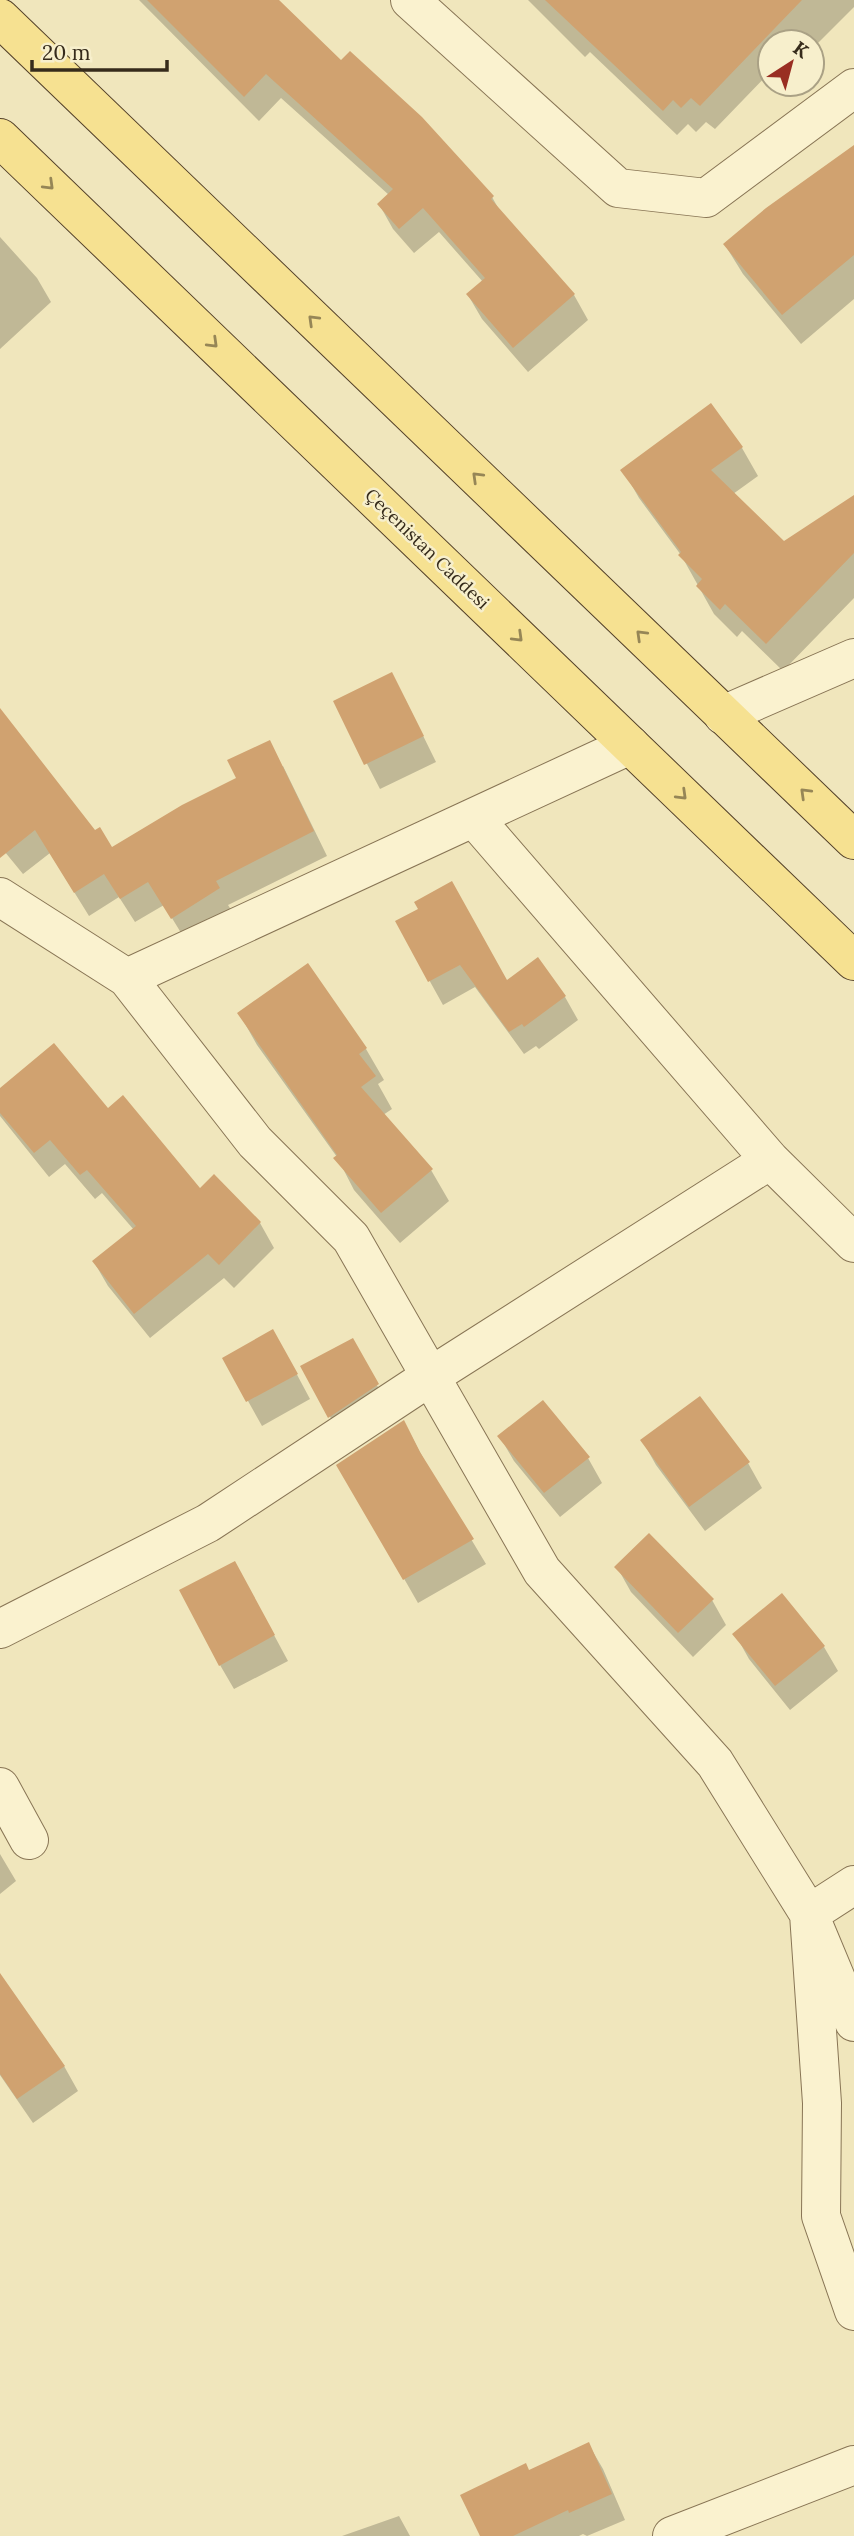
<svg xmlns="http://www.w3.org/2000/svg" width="854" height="2536" font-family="Lora,serif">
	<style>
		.shadow { fill: #0003 }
		.building { fill: #d0a270 }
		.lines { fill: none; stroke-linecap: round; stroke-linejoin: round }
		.minor-casing { stroke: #887555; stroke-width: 40 }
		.tertiary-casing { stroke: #887555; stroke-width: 40 }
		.primary-casing { stroke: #55422a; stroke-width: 40 }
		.minor { stroke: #faf2cf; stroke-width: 38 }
		.tertiary { stroke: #faf2cf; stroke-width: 38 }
		.primary { stroke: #f6e191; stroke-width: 38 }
		.oneway { stroke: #968656 }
		.labels { text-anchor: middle; stroke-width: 5; stroke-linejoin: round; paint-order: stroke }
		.street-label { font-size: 18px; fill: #362b1b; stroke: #f7efcc }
	</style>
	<rect width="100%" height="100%" fill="#f0e6bc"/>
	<path class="shadow" d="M139,0H276L341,63L492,197L501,213L574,295L588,320L528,372L482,319L468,295L483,282L439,232L414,253L393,229L379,204L389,195L281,98L259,121Z
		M528,0H854V7L812,49V42H770V72L715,129L706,122L696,132L688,124L677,135L590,52L585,57Z
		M854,147V299L801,344L743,274L725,245Z
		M0,237L37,278L51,302L0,349Z
		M710,405L742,448L758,476L733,494L784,543L854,497V598L783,671L742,631L737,637L714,614L681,555L639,498L623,470Z
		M405,699L436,762L380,789L335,702Z
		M0,732L112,849L283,766L327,856L228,905L233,913L186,941L164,905L135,922L119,897L89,916L50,853L23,874L0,846Z
		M397,922L507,982L565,997L578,1020L539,1049L536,1046L524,1054L475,987L443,1005Z
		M307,966L366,1049L384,1080L378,1084L392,1109L383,1115L431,1170L449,1201L400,1243L354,1190L337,1157L257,1045L239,1013Z
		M0,1091L200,1190L214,1176L260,1223L274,1248L234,1288L224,1278L150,1338L108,1286L94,1262L134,1230L102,1193L95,1199L65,1164L49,1177L0,1116Z
		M352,1340L384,1398L337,1429L302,1367Z
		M287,1356L310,1399L262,1426L224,1358Z
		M404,1422L429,1469L486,1564L418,1603L339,1465Z
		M500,1437L588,1458L602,1483L560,1517L514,1461Z
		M642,1440L748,1463L762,1488L705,1531L656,1465Z
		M617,1567L712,1600L726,1625L693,1657L631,1592Z
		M248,1587L288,1661L234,1689L220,1665Z
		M735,1634L824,1647L838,1671L790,1710L749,1659Z
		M0,1854L16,1881L0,1894Z
		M0,2019L64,2066L78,2091L33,2123L0,2075Z
		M589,2445L603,2469L625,2520L587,2536L583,2534L579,2536H482L529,2472Z
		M399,2516L410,2536H342Z"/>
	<path class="building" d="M147,0H279L341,60L350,51L422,117L494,196L491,199L575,294L513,348L466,294L485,278L423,208L399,229L377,204L393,189L266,74L244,97Z
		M545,0H802L700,106L691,98L681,108L673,100L663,111Z
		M854,145V255L782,315L723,244L766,208Z
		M711,403L743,447L711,470L784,541L854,495V553L766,644L725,604L720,610L696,586L702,579L678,555L681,552L620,470Z
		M392,672L424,736L364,765L333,701Z
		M0,708L95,830L100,827L112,847L182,805L236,778L227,760L270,740L314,831L216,881L220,888L171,919L148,882L120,899L104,874L74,893L35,830L0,858Z
		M452,881L507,980L538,957L566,996L524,1027L522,1024L509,1032L460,965L428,982L395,921L418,909L414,902Z
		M308,963L367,1048L359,1054L376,1076L361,1087L433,1169L381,1213L333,1158L337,1155L237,1013Z
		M54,1043L108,1108L123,1095L200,1188L214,1174L261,1222L219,1265L208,1254L134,1314L92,1261L136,1226L87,1170L80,1175L50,1140L34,1153L0,1113V1088Z
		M273,1329L298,1374L246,1402L222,1358Z
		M353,1338L379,1384L328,1418L300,1366Z
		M700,1396L750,1462L689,1507L640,1440Z
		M543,1400L590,1457L544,1493L497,1436Z
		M404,1420L420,1452L474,1539L403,1580L336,1465Z
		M649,1533L714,1599L678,1633L614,1567Z
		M235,1561L275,1635L219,1666L179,1590Z
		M782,1593L825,1646L775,1686L732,1634Z
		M0,1973L65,2066L17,2099L0,2074Z
		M589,2442L612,2494L569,2513L568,2510L513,2536H480L460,2495L526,2463L529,2470Z"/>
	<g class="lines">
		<g class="minor-casing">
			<path id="minor" d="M410,0L618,188L706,198L854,88
				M723,715L854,658
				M474,818L770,1160L854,1243
				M0,897L127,978L255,1142L351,1238L542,1571L715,1763L809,1914L854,1885
				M127,978L630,745
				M0,1629L208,1523L431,1376L770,1160
				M0,1787L29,1840
				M854,2022L809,1914L822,2103L821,2216L854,2311"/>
		</g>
		<g class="tertiary-casing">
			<path id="tertiary" d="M672,2536L854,2465"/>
		</g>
		<g class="primary-casing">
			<path id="primary" d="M0,18L854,840
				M0,138L854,961"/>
		</g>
		<use href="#minor" class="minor"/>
		<use href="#tertiary" class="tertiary"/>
		<use href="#primary" class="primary"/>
	</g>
	<defs><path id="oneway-chevron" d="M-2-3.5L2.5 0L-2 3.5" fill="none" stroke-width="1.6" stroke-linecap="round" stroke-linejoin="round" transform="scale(1.75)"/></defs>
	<g class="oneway">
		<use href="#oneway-chevron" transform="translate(49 185) rotate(44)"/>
		<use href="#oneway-chevron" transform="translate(313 320) rotate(-136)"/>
		<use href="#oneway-chevron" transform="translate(213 343) rotate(44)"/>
		<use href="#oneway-chevron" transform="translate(477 477) rotate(-136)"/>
		<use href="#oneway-chevron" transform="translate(641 635) rotate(-136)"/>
		<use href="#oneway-chevron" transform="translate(518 637) rotate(44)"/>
		<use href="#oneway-chevron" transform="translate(805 793) rotate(-136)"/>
		<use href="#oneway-chevron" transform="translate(682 795) rotate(44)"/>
	</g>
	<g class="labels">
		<g class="street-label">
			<text transform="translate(427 549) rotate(44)" y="6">Çeçenistan Caddesi</text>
		</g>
	</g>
	<g transform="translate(791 63) rotate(36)"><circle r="33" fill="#f7efcc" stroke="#aaa185" stroke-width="2"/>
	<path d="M0-5L12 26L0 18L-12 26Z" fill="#992e22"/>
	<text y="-10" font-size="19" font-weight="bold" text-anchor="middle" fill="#362b1b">K</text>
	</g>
	<path d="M32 60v10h135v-10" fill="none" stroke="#362b1b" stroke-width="3.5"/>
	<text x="42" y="60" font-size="21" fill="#362b1b" stroke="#f7efcc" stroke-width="5" paint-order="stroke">20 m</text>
</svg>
